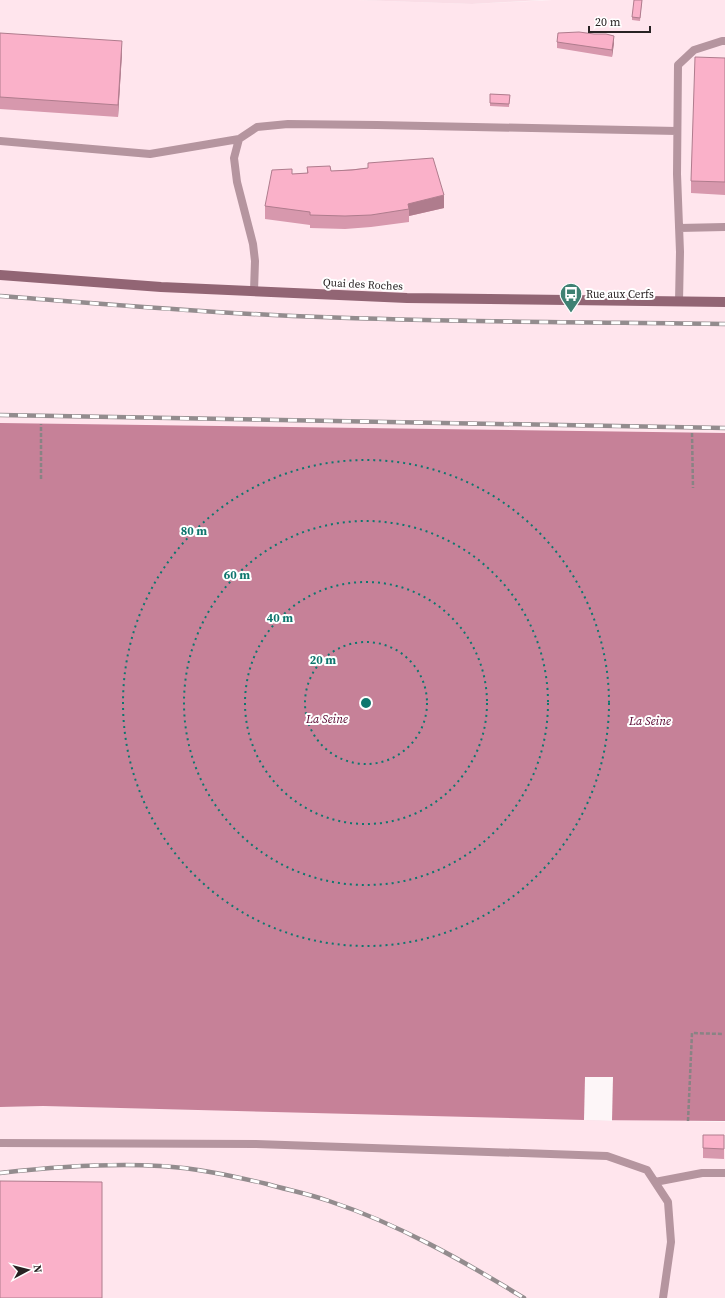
<svg xmlns="http://www.w3.org/2000/svg" width="725" height="1298" font-family="'Source Serif 4',serif">
	<style>
		.built { fill: #ffe5ed }
		.green { fill: #fadde6 }
		.water { fill: #c68198 }
		.pier { fill: #fdf6f8 }
		.lines { fill: none; stroke-linecap: round; stroke-linejoin: round }
		.path { stroke: #898384; stroke-width: 2.5; stroke-dasharray: 4 2; stroke-linecap: butt }
		.service { stroke: #b5959f; stroke-width: 8 }
		.secondary { stroke: #926574; stroke-width: 10 }
		.rail-casing { stroke: #938c8e; stroke-width: 4.5 }
		.rail { stroke: #fff; stroke-width: 3; stroke-dasharray: 9; stroke-linecap: butt }
		.wall { fill: #d798ad }
		.shaded-wall { fill: #af7c8d }
		.building { fill: #fab1c9; stroke: #af7c8d }
		.ring { fill: none; stroke: #0f766e; stroke-width: 2; stroke-dasharray: 2 4 }
		.labels { text-anchor: middle; stroke-width: 4; stroke-linejoin: round; paint-order: stroke }
		.street-label { font-size: 11px; fill: #282223; stroke: #fff }
		.poi-label { font-size: 11px; fill: #282223; stroke: #fff; text-anchor: start }
		.water-label { font-size: 12px; font-style: italic; fill: #56002c; stroke: #fff }
		.centre { fill: #0f766e; stroke: #fff; stroke-width: 2 }
		.ring-label { font-size: 12px; text-anchor: middle; font-weight: bold; fill: #0f766e; stroke: #fff; stroke-width: 4; stroke-linejoin: round; paint-order: stroke }
	</style>
	<rect width="100%" height="100%" fill="#fdf6f8"/>
	<path class="built" d="M0,0H357L472,4L552,0H725V514L0,493Z
		M43,1106L725,1122V1298H0V1107Z"/>
	<path class="green" d="M357,0H542L472,4Z"/>
	<path class="water" d="M0,423L725,433V1121L584,1120L43,1106L0,1107Z"/>
	<path class="pier" d="M585,1077H613L612,1121L584,1120Z"/>
	<g class="lines">
		<path class="path" d="M692,433L693,488
			M41,479V424
			M688,1121L692,1033L723,1034"/>
		<path class="service" d="M0,141L150,154L239,139
			M679,228L725,227
			M254,291L255,261L253,244L237,182L234,158L239,139L257,127L288,124L377,125L677,131
			M679,302L680,252L677,174L678,65L694,50L722,41H725
			M0,1143L256,1144L607,1156L647,1170L668,1202L671,1242L663,1298
			M655,1182L702,1173H725"/>
		<path class="secondary" d="M0,275L161,287L407,298L725,302"/>
		<g class="rail-casing">
			<path id="rail" d="M0,296C91,303 182,311 273,315C423,322 574,322 725,324
				M0,415L725,428
				M0,1173C53,1167 106,1163 160,1166C197,1168 232,1176 267,1184C288,1190 309,1194 329,1201C398,1224 462,1260 524,1298"/>
		</g>
		<use href="#rail" class="rail"/>
	</g>
	<path class="wall" d="M642,0L640,21L632,20V17Z
		M0,33L122,53L118,117L0,109Z
		M557,42L614,43L612,57L557,48Z
		M725,58V195L691,193V181Z
		M490,94L510,95L509,107L490,106Z
		M368,163L444,208L409,216V222L371,227L345,229L310,228V225L265,219V206L292,174L307,173V167L331,171L368,168Z
		M703,1135H724V1159L703,1158Z"/>
	<path class="shaded-wall" d="M614,36V43L612,57V50Z
		M122,41V53L118,117V105Z
		M444,195V208L409,216V209L408,204Z"/>
	<path class="building" d="M634,0H642L640,18L632,17Z
		M579,32L594,34H606L614,36L612,50L557,42L558,33Z
		M0,33L122,41L118,105L0,97Z
		M695,57L725,58V182L691,181Z
		M490,94L510,95L509,104L490,103Z
		M433,158L444,195L408,204L409,209L371,215L345,216L310,215V212L265,206L272,170L292,169V174L308,173L307,167L330,166L331,171L352,170L368,168V163Z
		M703,1135H724V1149L703,1148Z
		M0,1181L102,1182V1298H0Z"/>
	<g class="ring">
		<circle cx="366" cy="703" r="61"/>
		<circle cx="366" cy="703" r="121"/>
		<circle cx="366" cy="703" r="182"/>
		<circle cx="366" cy="703" r="243"/>
	</g>
	<defs>
		<g id="bus-pin" transform="scale(1.15)"><path d="M0 17L-7.5 6A9.5 9.5 0 1 1 7.5 6Z" fill="#3f8173" stroke="#fff"/><path d="M-5-6H5V4H4V6H2V4H-2V6H-4V4H-5ZM-3.5-4V0h7V-4ZM-3.5 1.2v1.5H-2V1.2ZM2 1.2v1.5H3.5V1.2Z" fill="#fff"/></g>
	</defs>
	<g fill-rule="evenodd">
		<use href="#bus-pin" x="571" y="294"/>
	</g>
	<g class="labels">
		<g class="street-label">
			<text transform="translate(363 284) rotate(3)" y="4">Quai des Roches</text>
		</g>
		<g class="poi-label">
			<text x="586" y="298">Rue aux Cerfs</text>
		</g>
		<g class="water-label">
			<text x="327" y="723">La Seine</text>
			<text x="650" y="725">La Seine</text>
		</g>
	</g>
	<circle cx="366" cy="703" r="6" class="centre"/>
	<g class="ring-label">
		<text x="194" y="535">80 m</text>
		<text x="237" y="579">60 m</text>
		<text x="280" y="622">40 m</text>
		<text x="323" y="664">20 m</text>
	</g>
	<g transform="translate(28 1270) rotate(83)" stroke="#ffffff" stroke-width="3" paint-order="stroke">
	<path d="M0-3L7 15L0 10L-7 15Z" fill="#282223"/>
	<text y="-6" font-size="11" font-weight="bold" text-anchor="middle" fill="#282223">N</text>
	</g>
	<path d="M589 26v6h61v-6" fill="none" stroke="#282223" stroke-width="2"/>
	<text x="595" y="26" font-size="12" fill="#282223" stroke="#ffffff" stroke-width="3" paint-order="stroke">20 m</text>
</svg>
